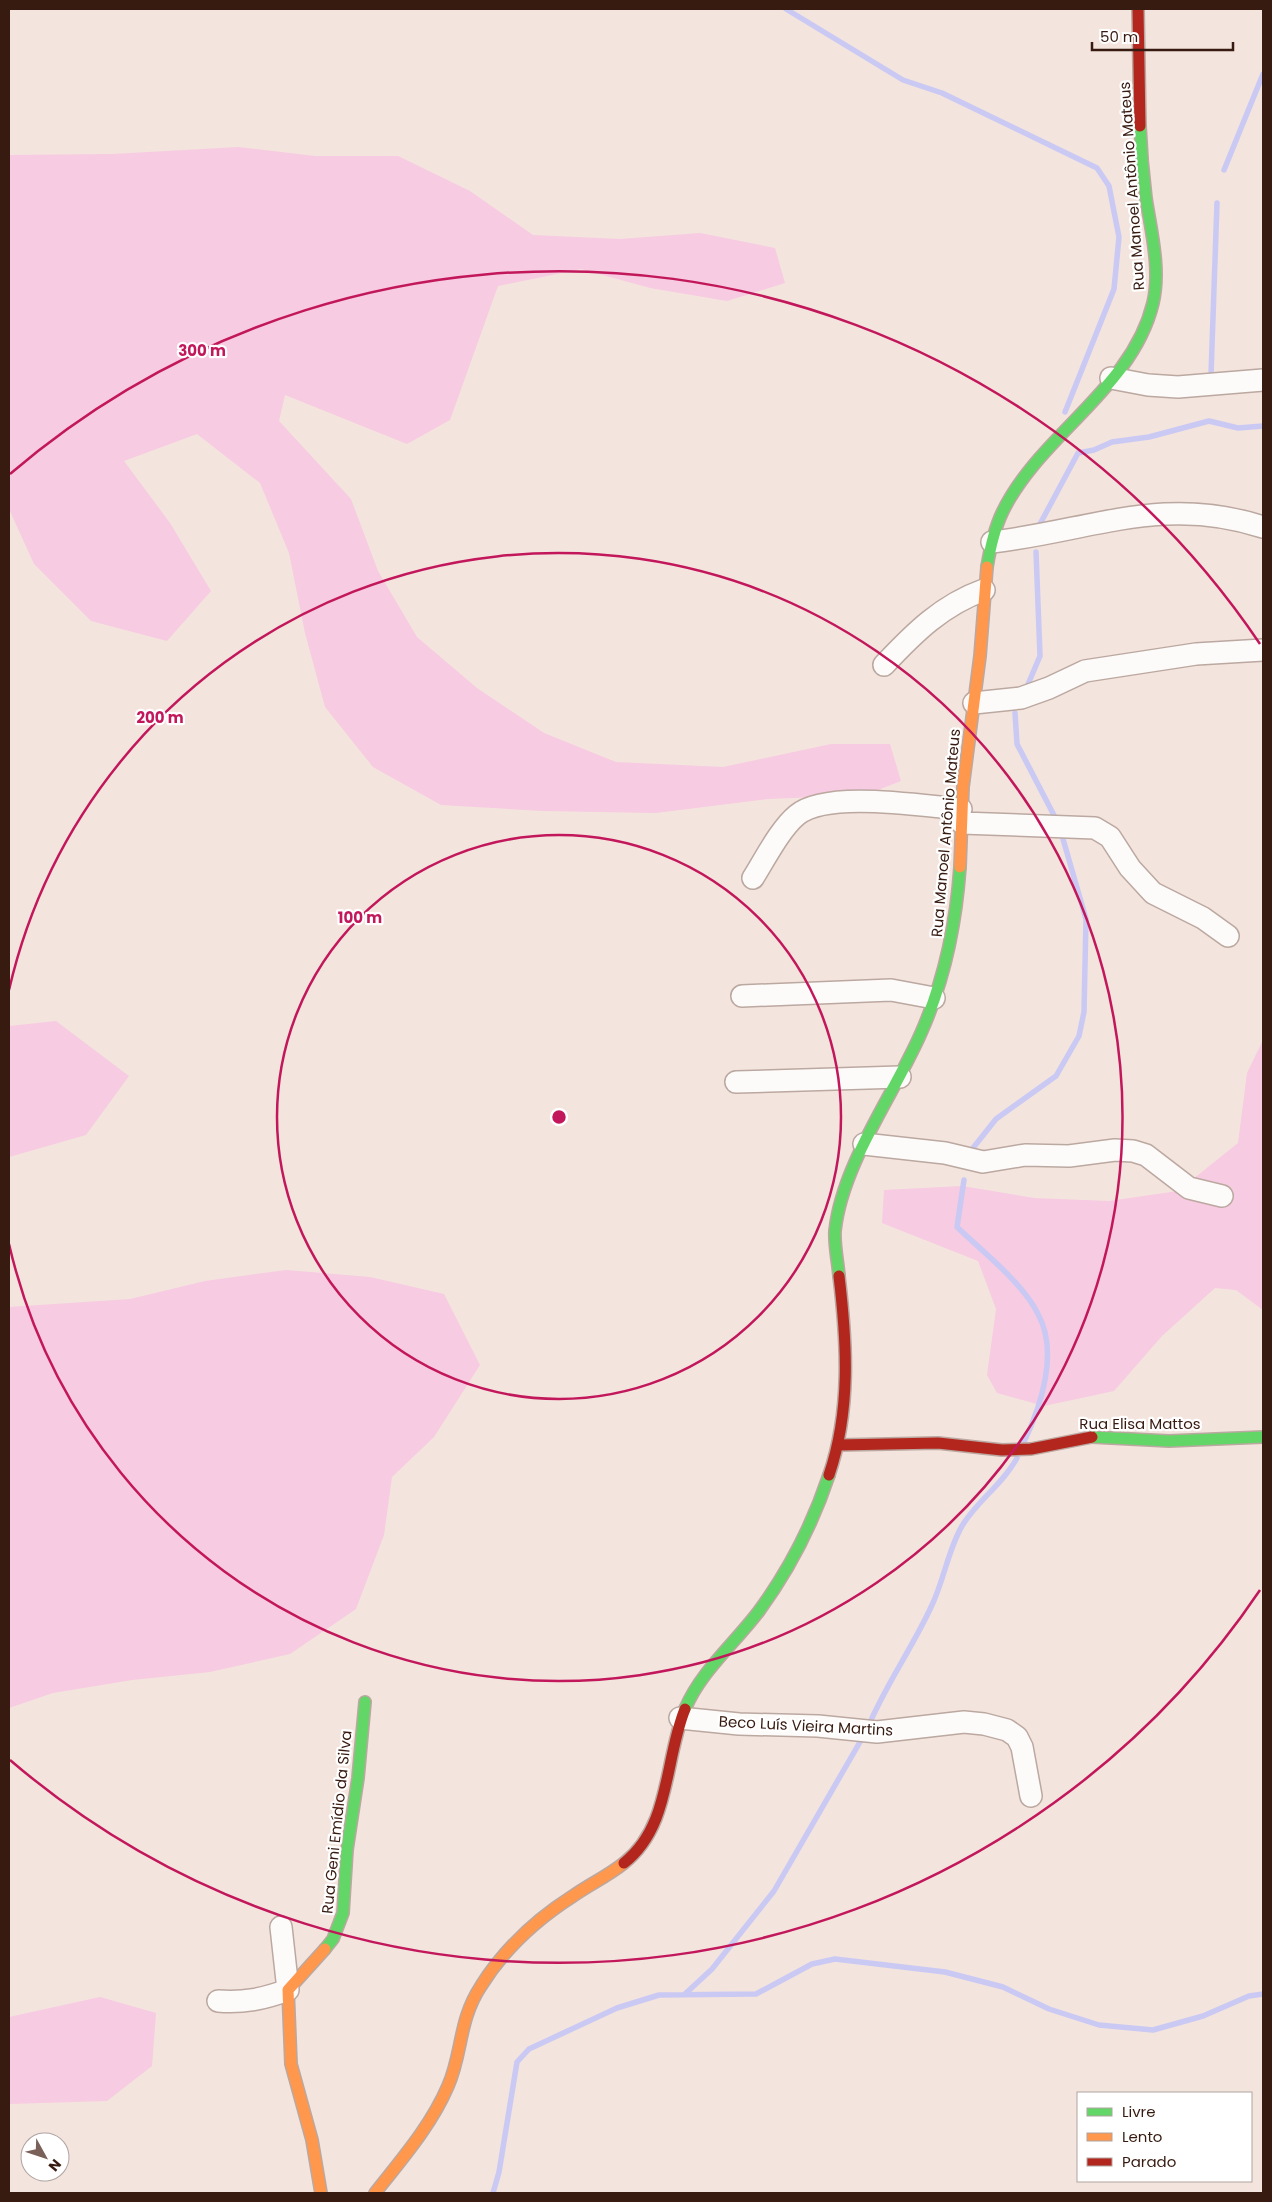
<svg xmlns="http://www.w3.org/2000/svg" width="1272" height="2202" font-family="Poppins,sans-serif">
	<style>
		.green { fill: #f7cbe1 }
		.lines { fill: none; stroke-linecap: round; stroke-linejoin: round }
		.stream { stroke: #c9c9f4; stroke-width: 5.5 }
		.street-casing { stroke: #bba8a0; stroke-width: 24 }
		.fast-casing { stroke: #bba8a0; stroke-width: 14 }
		.slow-casing { stroke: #bba8a0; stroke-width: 14 }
		.jam-casing { stroke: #bba8a0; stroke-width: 14 }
		.street { stroke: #fdfbfa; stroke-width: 21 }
		.fast { stroke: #63d668; stroke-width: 11 }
		.slow { stroke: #ff974d; stroke-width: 11 }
		.jam { stroke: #b3261e; stroke-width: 11 }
		.ring { fill: none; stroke: #c2185b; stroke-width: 2.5 }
		.labels { text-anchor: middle; stroke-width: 4.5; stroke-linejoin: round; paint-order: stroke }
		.street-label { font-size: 15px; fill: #371b11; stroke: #fff }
		.centre { fill: #c2185b; stroke: #fff; stroke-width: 2.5 }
		.ring-label { font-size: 15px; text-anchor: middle; font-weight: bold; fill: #c2185b; stroke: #fff; stroke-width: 4.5; stroke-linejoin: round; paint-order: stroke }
	</style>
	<rect width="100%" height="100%" fill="#f4e4de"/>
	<path class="green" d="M238,147L315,156H398L470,191L533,235L620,239L700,233L775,248L785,283L727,301L650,288L581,269L498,286L450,420L407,444L285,395L279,421L351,499L378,571L417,637L477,688L544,733L616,762L723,767L831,744H890L901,781L865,795L768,799L656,813L542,811L441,805L373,767L325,707L305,633L289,553L260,483L197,434L124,461L170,523L211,591L167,641L91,621L34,564L9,509V155L112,154Z
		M56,1021L129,1076L86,1135L9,1157V1026Z
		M1263,1040V1310L1236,1290L1215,1288L1162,1336L1114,1391L1044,1406L997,1393L987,1375L996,1309L978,1261L882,1223L884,1190L962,1186L1034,1198L1109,1201L1178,1191L1238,1143L1247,1073Z
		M286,1270L370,1277L444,1294L480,1365L434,1437L392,1477L384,1535L356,1609L290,1654L210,1672L132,1680L53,1693L9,1708V1307L130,1299L205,1281Z
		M100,1997L156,2013L152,2066L107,2101L9,2104V2017Z"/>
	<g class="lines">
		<path class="stream" d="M786,9L903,80L942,93L1097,168L1109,186L1119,237L1114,289L1065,412
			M1224,170L1263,74
			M1211,375L1217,203
			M1040,524L1078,453L1094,450L1112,442L1149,437L1209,421L1238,428L1263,426
			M1026,689L1040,656L1036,552
			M1015,713L1017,744L1058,823
			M973,1148L996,1119L1056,1076L1079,1036L1084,1012L1086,919L1061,832
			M964,1180L957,1227C983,1252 1022,1282 1038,1314C1059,1352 1041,1406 1024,1442
			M868,1727C886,1684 913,1647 932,1605C944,1580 948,1550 962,1526C977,1501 1003,1484 1017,1458
			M685,1994L712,1969L774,1891L864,1735
			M493,2193L499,2172L517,2062L529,2049L617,2008L659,1995L756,1994L812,1964L835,1959L945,1972L1003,1987L1049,2009L1099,2025L1153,2030L1203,2016L1249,1996L1263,1994"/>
		<g class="street-casing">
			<path id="street" d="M1111,378L1148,385L1178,387L1263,380
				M992,542C1090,531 1163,494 1263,527
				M884,665C914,633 942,605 984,590
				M974,703L1021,698L1049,688L1085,671L1196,654L1263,650
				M962,823L1095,828L1110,837L1130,868L1153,893L1203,918L1228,936
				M753,878C765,859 780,829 797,815C827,790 922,806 961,809
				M742,996L891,990L934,998
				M736,1082L900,1077
				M864,1144L945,1153L983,1162L1025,1155L1069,1156L1115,1150L1133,1151L1146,1155L1189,1188L1222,1196
				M680,1718L739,1724L818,1726L877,1732L964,1722L984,1724L1007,1730L1017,1737L1022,1747L1031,1796
				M218,2001C244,2003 263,1999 288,1990L281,1927"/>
		</g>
		<g class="fast-casing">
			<path id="fast" d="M987,567C990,549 994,530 1002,513C1039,435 1132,390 1153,303C1161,269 1151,231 1146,198C1143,174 1141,150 1140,126
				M839,1276C838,1262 834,1245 835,1231C842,1164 894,1095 921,1033C945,979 956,925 960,867
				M1092,1437L1169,1441L1263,1437
				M685,1709C701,1671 735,1643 759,1611C789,1570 813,1523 829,1475
				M325,1949L333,1939L343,1913L347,1850L358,1778L365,1702"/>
		</g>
		<g class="slow-casing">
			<path id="slow" d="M960,867L963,787L980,656L987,567
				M321,2193L312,2140L291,2064L288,1990L325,1949
				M375,2193C401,2160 431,2126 448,2086C463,2052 458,2021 481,1986C504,1949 537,1919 573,1896C590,1884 608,1876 624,1863"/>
		</g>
		<g class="jam-casing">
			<path id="jam" d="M1138,9L1140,126
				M838,1445L938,1443L1002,1450L1031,1449L1092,1437
				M829,1475C851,1410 847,1343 839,1276
				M624,1863C671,1826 664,1761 685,1709"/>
		</g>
		<use href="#street" class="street"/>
		<use href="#fast" class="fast"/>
		<use href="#slow" class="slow"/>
		<use href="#jam" class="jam"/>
	</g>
	<g class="ring">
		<circle cx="559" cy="1117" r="282"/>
		<path d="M9 990A564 564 0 1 1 9 1244"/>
		<path d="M1260 1590A845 845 0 0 1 10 1760M10 474A845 845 0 0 1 1260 644"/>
	</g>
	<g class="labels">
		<g class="street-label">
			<text transform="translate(1132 186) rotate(-94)" y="5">Rua Manoel Antônio Mateus</text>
			<text transform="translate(946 833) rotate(-85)" y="5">Rua Manoel Antônio Mateus</text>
			<text x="1140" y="1429">Rua Elisa Mattos</text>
			<text transform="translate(806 1726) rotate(3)" y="5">Beco Luís Vieira Martins</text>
			<text transform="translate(337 1822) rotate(-84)" y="5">Rua Geni Emídio da Silva</text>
		</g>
	</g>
	<circle cx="559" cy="1117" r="8" class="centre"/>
	<g class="ring-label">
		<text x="202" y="356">300 m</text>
		<text x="160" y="723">200 m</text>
		<text x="360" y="923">100 m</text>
	</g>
	<rect width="1272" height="2202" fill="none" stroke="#371b11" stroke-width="20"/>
	<rect x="1077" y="2092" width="175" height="90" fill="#ffffff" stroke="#afa4a0"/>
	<rect x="1087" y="2108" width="25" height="8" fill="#63d668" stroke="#afa4a0"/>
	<text x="1122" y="2117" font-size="15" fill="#371b11">Livre</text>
	<rect x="1087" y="2133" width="25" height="8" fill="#ff974d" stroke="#afa4a0"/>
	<text x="1122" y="2142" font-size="15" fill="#371b11">Lento</text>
	<rect x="1087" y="2158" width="25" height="8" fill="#b3261e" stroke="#afa4a0"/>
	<text x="1122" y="2167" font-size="15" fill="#371b11">Parado</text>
	<g transform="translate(45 2157) rotate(130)"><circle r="24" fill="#ffffff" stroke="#afa4a0"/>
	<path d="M0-4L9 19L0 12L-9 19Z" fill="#796159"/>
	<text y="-8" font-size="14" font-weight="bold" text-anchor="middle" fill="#371b11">N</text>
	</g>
	<path d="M1092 42v8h141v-8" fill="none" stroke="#371b11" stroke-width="2.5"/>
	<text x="1100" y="42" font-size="15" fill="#371b11" stroke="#ffffff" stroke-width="4" paint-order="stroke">50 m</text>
</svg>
